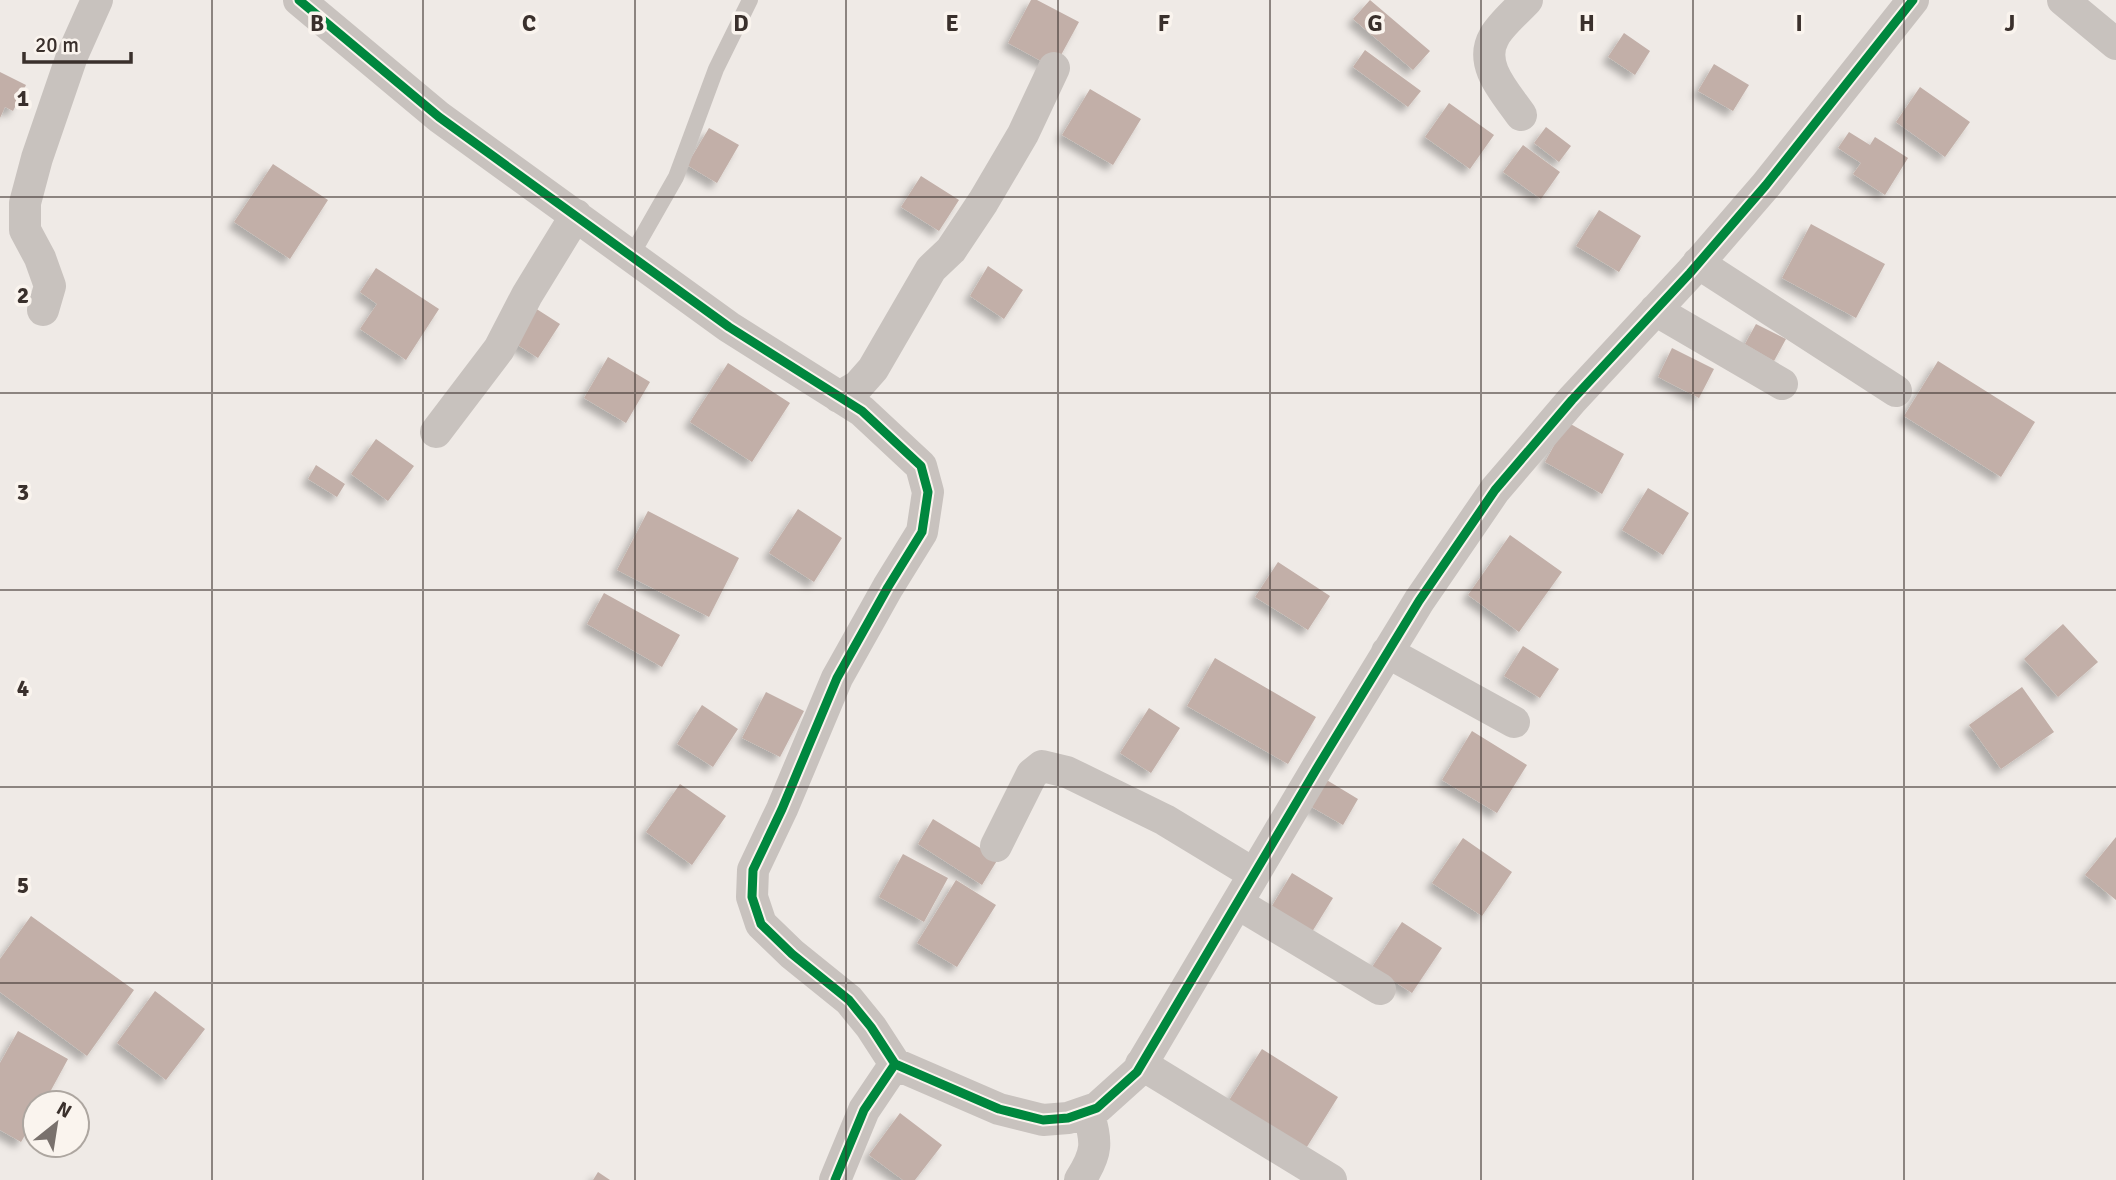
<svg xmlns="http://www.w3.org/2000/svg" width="2116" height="1180" font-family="Signika,sans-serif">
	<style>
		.building { fill: #c2afa8; filter: url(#shadow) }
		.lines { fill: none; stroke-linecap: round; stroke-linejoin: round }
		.lane { stroke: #c8c2be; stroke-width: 16 }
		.street { stroke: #c8c2be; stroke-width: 32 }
		.cycleway-casing { stroke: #faf4ee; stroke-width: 13 }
		.cycleway { stroke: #00873e; stroke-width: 9 }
		.grid { fill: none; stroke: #3a302c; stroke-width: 2; stroke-opacity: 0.55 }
		.grid-label { font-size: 23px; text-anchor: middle; font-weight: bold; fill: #3a302c; stroke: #faf4ee; stroke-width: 7; stroke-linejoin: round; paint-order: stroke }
	</style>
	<defs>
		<filter id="shadow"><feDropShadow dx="-6" dy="6" stdDeviation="3.5" flood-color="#0004"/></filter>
	</defs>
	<rect width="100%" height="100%" fill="#efeae6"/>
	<path class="building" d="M1031,0H1037L1079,22L1054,68L1008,43Z
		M1370,0L1430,51L1413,70L1353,19Z
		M1624,33L1650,51L1635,75L1608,57Z
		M1365,50L1421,91L1408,107L1353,67Z
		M1714,64L1749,85L1733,111L1698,91Z
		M0,72L26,85L13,111L5,107L0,118Z
		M1920,87L1970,122L1945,157L1896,122Z
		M1090,89L1141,119L1113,165L1062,135Z
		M1449,103L1494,135L1470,169L1425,137Z
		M1546,127L1571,146L1559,162L1534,143Z
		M709,128L739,145L717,183L687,165Z
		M1849,132L1870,145L1875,137L1908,158L1885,195L1853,174L1861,163L1838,148Z
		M1523,145L1560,172L1541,199L1503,172Z
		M273,164L328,200L290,259L234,222Z
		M921,176L959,200L939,231L901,207Z
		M1599,210L1641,236L1619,272L1576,246Z
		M1811,224L1885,264L1856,318L1782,278Z
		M988,266L1023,290L1004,319L970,296Z
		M376,268L439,309L406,360L360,329L377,304L360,292Z
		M535,308L560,324L538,358L513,342Z
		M1756,324L1786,339L1774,361L1745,344Z
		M1672,348L1714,369L1699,398L1658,377Z
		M608,357L650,382L626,423L584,398Z
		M1938,361L2035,422L2001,477L1904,416Z
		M728,363L790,403L752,462L690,422Z
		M1567,422L1624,454L1602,494L1545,462Z
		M376,439L414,466L388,501L351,474Z
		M316,465L345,484L337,497L308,479Z
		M1648,488L1689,513L1663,555L1622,530Z
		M798,509L842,538L814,582L769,553Z
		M648,511L739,558L709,617L617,570Z
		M1510,535L1562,572L1519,632L1468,595Z
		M1278,562L1330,596L1308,630L1255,597Z
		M604,593L680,635L662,667L587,624Z
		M2063,624L2098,662L2058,697L2024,659Z
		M1523,646L1559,669L1540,698L1504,676Z
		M1215,658L1316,717L1288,764L1187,706Z
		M2022,687L2054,732L2001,769L1969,725Z
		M766,692L804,711L780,757L742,738Z
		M702,705L738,729L713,767L677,744Z
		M1149,708L1180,728L1151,773L1120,753Z
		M1472,731L1527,765L1497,813L1442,780Z
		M1325,779L1358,799L1343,825L1310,806Z
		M680,784L726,816L692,865L646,832Z
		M933,819L998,859L982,885L918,844Z
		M2116,837V900L2085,875Z
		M1463,838L1512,872L1482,916L1432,883Z
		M903,854L948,878L924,922L879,897Z
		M1292,873L1333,898L1307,940L1267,914Z
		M956,880L996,905L957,967L917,943Z
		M31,916L134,990L87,1056L0,992V959Z
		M1402,922L1442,948L1412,993L1372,967Z
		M155,991L205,1029L166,1080L117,1043Z
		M18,1031L68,1059L44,1103H35V1118L21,1142L0,1130V1063Z
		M1262,1049L1338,1097L1305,1150L1228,1102Z
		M900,1113L942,1145L915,1180H903L869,1155Z
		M598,1172L610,1180H593Z"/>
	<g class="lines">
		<path class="lane" d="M631,256L676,177L716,69L750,0"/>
		<path class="street" d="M299,0L439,117L729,327L862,411L921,466L928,492L922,532L888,587L837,678L782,809L753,870L752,897L761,924L792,954L849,1000L871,1027L895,1064L864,1110L835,1180
			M2063,0L2116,44
			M1521,115C1506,93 1478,65 1494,37C1500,25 1518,10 1527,0
			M1698,263L1896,391
			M43,310L50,286L40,258L25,230V203L37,158L72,56L97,0
			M1655,310L1782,384
			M839,397L858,386L873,369L931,269L951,250L983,202L1023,134L1054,68
			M436,432L499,349L527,295L576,215
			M1387,652L1514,722
			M996,846L1032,774L1042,766L1067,772L1165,820L1254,874
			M1237,903L1380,989
			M895,1064L999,1109L1043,1120L1068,1118L1097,1108L1137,1072L1317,768L1419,601L1495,490L1572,400L1690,273L1766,185L1913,0
			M1141,1064L1331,1180
			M1080,1180C1098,1152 1097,1143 1088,1111"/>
		<g class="cycleway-casing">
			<path id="cycleway" d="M299,0L439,117L729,327L862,411L921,466L928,492L922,532L888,587L837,678L782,809L753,870L752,897L761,924L792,954L849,1000L871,1027L895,1064L864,1110L835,1180
				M895,1064L999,1109L1043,1120L1068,1118L1097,1108L1137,1072L1317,768L1419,601L1495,490L1572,400L1690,273L1766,185L1913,0"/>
		</g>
		<use href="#cycleway" class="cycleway"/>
	</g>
	<path class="grid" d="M212,0V1180M423,0V1180M635,0V1180M846,0V1180M1058,0V1180M1270,0V1180M1481,0V1180M1693,0V1180M1904,0V1180M0,197H2116M0,393H2116M0,590H2116M0,787H2116M0,983H2116"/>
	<g class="grid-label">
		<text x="317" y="31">B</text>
		<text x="529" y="31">C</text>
		<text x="741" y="31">D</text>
		<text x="952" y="31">E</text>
		<text x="1164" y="31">F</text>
		<text x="1375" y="31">G</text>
		<text x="1587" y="31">H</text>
		<text x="1799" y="31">I</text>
		<text x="2010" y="31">J</text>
		<text x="23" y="106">1</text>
		<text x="23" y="303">2</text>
		<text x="23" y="500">3</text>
		<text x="23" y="696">4</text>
		<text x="23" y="893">5</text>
	</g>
	<g transform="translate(56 1124) rotate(30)"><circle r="33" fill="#faf4ee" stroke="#ada6a0" stroke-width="2"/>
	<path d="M0-5L12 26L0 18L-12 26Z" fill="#79716d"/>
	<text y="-10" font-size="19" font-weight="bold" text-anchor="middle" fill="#3a302c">N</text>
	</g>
	<path d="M24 52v10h107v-10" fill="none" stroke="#3a302c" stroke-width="3.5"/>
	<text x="35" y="52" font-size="21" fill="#3a302c" stroke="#faf4ee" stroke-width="5" paint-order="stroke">20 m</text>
</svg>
